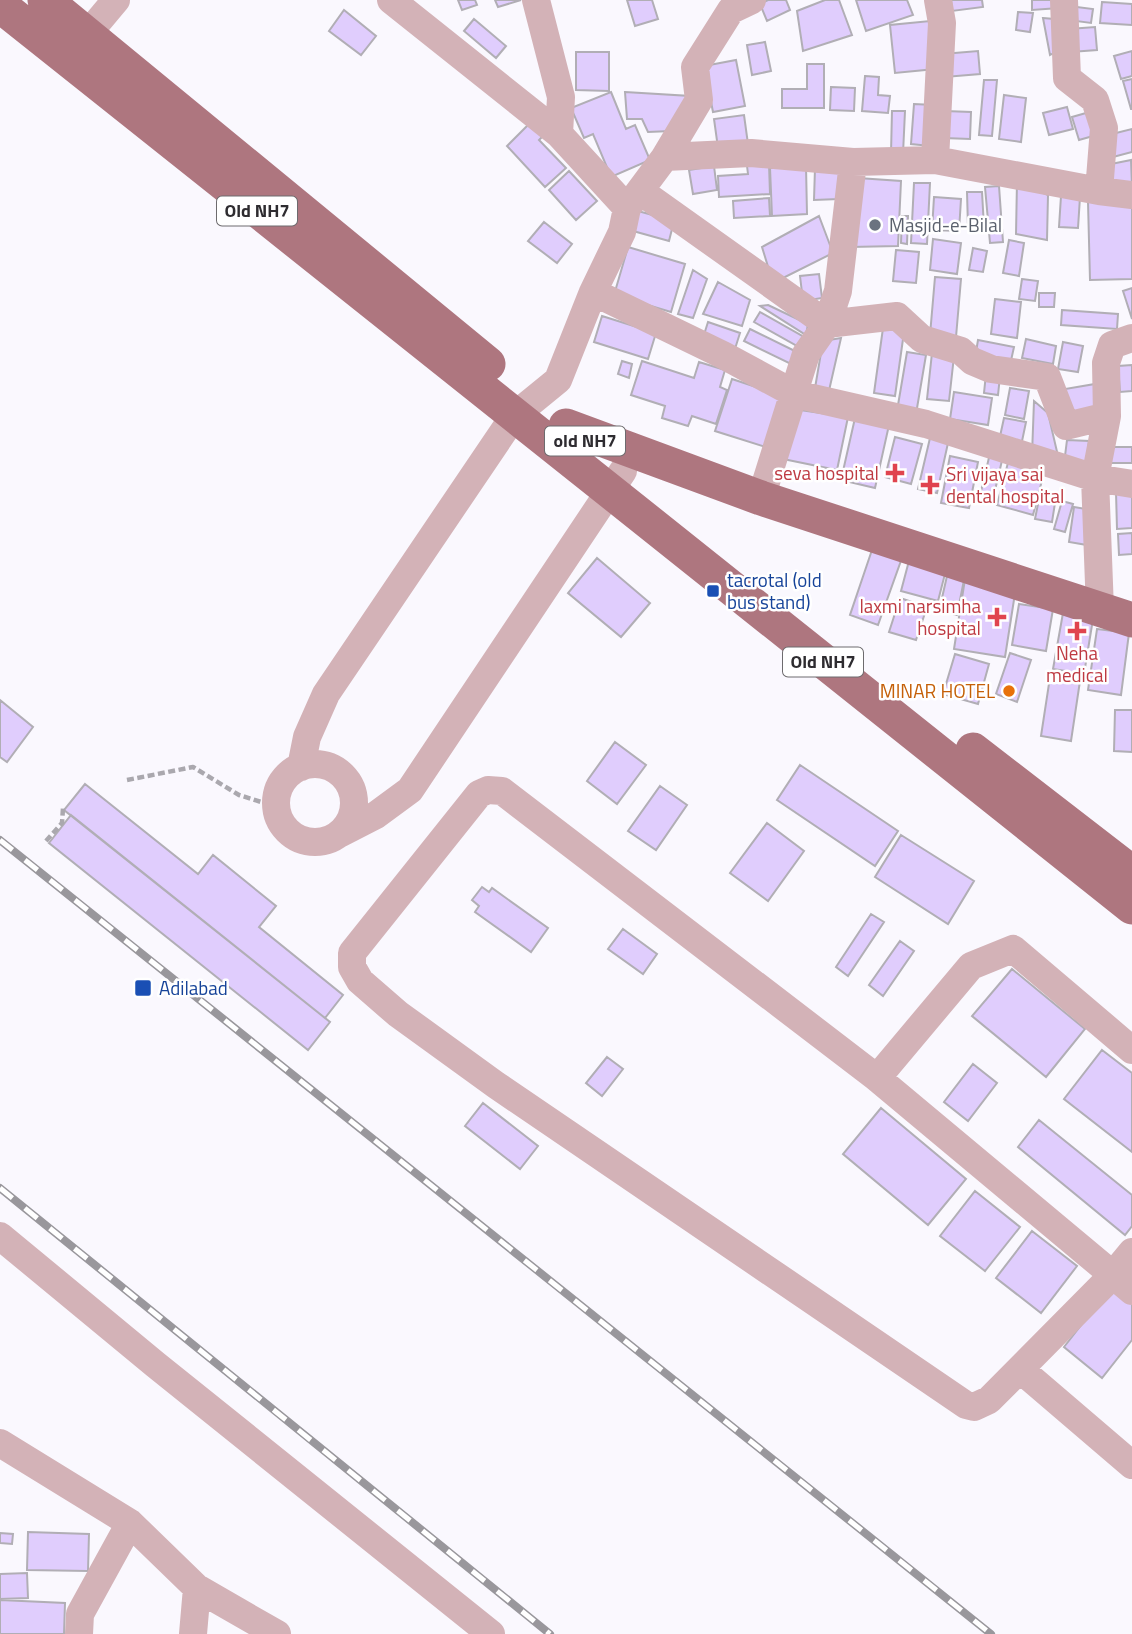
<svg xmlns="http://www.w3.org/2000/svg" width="1132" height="1634" font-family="'Titillium Web',sans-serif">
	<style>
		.building { fill: #e0cdfd; stroke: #b1aeb5; stroke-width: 2 }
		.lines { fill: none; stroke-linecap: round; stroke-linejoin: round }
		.path { stroke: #aaa8ae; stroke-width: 4.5; stroke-dasharray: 7 3.5; stroke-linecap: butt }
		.minor { stroke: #d3b2b7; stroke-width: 28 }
		.major { stroke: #ae767f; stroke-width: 35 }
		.rail-casing { stroke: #99979c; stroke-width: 8 }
		.rail { stroke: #fff; stroke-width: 5; stroke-dasharray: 16; stroke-linecap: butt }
		.worship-dot { fill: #6b7280; stroke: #fff; stroke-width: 2.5 }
		.health-dot { fill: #e0444e; stroke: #fff; stroke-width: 2.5 }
		.transit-dot { fill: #1a4fb4; stroke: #fff; stroke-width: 2.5 }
		.food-dot { fill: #e8710a; stroke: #fff; stroke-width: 2.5 }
		.labels { text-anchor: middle; stroke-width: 5; stroke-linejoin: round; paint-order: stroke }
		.shield { fill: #fff; stroke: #6d6b6e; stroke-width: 2 }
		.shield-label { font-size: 18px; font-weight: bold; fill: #2e2c30 }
		.worship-label { font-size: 19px; fill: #5b616d; stroke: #fff; text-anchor: start }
		.health-label { font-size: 19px; fill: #be3a42; stroke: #fff; text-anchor: end }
		.transit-label { font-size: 19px; fill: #164399; stroke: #fff; text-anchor: start }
		.food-label { font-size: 19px; fill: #c56008; stroke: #fff; text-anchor: end }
	</style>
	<rect width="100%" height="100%" fill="#faf8fe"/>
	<path class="building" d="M458,0H475L477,5L462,10Z
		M495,0H521L498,7Z
		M627,0H652L658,19L635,26Z
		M768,0H786L790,10L767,21L760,4Z
		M825,0H839L852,35L803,51L797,11Z
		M856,0H907L913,15L866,31Z
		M951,0H982L983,7L952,11Z
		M1032,0H1059V8L1032,10Z
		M1102,2L1132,4V25L1100,23Z
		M1069,6L1093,9L1091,23L1068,20Z
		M344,10L376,36L361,55L329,31Z
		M1018,12L1033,13L1030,32L1016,30Z
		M1043,18L1054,19L1059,50L1050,55Z
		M474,19L506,46L496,58L464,31Z
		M930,21L935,69L895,73L890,25Z
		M1095,27L1097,50L1071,52L1069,29Z
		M765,42L771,71L752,75L747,45Z
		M978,51L980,74L945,77L943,54Z
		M1132,51V76L1121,79L1114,56Z
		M576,52H609V91L576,90Z
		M736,60L745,106L713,112L704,66Z
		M807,64H824V108H782V89H807Z
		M865,76L879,77L878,95L890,96L888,113L862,111Z
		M1132,79V109H1131L1123,81Z
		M984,80H997L992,136L979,135Z
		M831,87L855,88L854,111L830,110Z
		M611,92L626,129L635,125L650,160L611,177L593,134L584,138L571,108Z
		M625,92L690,96L671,131L648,132L642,119H627Z
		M1004,95L1026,98L1021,142L999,139Z
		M914,104L933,105L930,146L911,144Z
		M1067,107L1073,129L1049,135L1043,113Z
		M892,111H905L903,154L891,153Z
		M945,111L971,112L970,139L944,138Z
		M1093,111L1100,134L1079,140L1072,117Z
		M744,115L748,144L718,148L714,119Z
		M530,123L543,136L539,140L566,168L545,187L507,146Z
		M1132,129V152L1113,157L1108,135Z
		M1131,160L1132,185H1112L1106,165Z
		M769,164L770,194L719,197L718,176L748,174L747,166Z
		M714,166L717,190L693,194L689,170Z
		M806,166L807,214L772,216L770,168Z
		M815,168L845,169L839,199L814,200Z
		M569,171L597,201L576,220L549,190Z
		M858,178L901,181L898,246L850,247Z
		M1017,181L1048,195L1047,240L1016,234Z
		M914,183H930L927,244L911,243Z
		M999,186L1003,242L990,243L985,187Z
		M967,192H982L984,227H968Z
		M1061,196L1080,197L1078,228L1059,227Z
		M934,197L961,199L959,231L932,230Z
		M769,198L770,216L734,218L733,201Z
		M1132,200V279L1090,280L1088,202Z
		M638,211L674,221L669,241L633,231Z
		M819,216L833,253L773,283L762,247Z
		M902,216H908L907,244L901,243Z
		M544,222L572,244L557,263L528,241Z
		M933,239L961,243L957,274L930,270Z
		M1009,240L1024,243L1019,276L1003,273Z
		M628,247L685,264L671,312L614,295Z
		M973,248L987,251L983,272L969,270Z
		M896,250L919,252L916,283L893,281Z
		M693,270L707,279L693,318L678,314Z
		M819,274L822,298L803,301L800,276Z
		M935,277L961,279L956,337L930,335Z
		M1022,279L1038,281L1035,301L1019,299Z
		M718,282L750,300L742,326L703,314Z
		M1132,288V319L1123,291Z
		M1039,293H1055L1054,307H1039Z
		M995,299L1021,302L1017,338L991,334Z
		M768,305L808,324L806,335L760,306Z
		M1062,310L1118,314L1117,329L1061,325Z
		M760,312L804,337L799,347L754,322Z
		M602,316L656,333L648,359L594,342Z
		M708,322L740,333L734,352L702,341Z
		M883,328L904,332L895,396L874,393Z
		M750,329L799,353L793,365L744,341Z
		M841,338L828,395L815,388L823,341Z
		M1026,339L1056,346L1053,364L1022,358Z
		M978,340L1014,347L1010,365L975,358Z
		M1063,342L1083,346L1078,372L1058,369Z
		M907,352L926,355L916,414L897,411Z
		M932,353L954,356L949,401L927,399Z
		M622,361L632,364L629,378L618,374Z
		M642,361L694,378L699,362L725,370L720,387L727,390L716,424L692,416L688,426L662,418L665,406L631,395Z
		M1132,365V391L1120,392L1118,366Z
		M986,374L1000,376L998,395L984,393Z
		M732,379L786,397L769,448L715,431Z
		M1095,384L1100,412L1070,417L1065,389Z
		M1010,388L1029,391L1024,419L1005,415Z
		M954,392L992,398L988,425L950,419Z
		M1034,401L1048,413L1058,456L1032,455Z
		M800,410L848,417L837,470L783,459Z
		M855,418L889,425L875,488L841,480Z
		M1004,418L1026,422L1021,446L999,441Z
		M895,437L922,444L911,484L885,477Z
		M930,438L948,443L937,493L918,489Z
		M1067,440L1089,441L1086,466L1064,464Z
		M1109,447H1132V463H1109Z
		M991,449L1004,452L992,503L979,500Z
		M1010,455L1046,465L1033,515L997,505Z
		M950,456L978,462L969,508L941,503Z
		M1132,491V528L1117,529L1116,492Z
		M1039,499L1055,503L1052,522L1035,519Z
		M1062,501L1073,504L1065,532L1054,529Z
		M1074,507L1092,510L1087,545L1069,542Z
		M1132,533V554L1119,555L1118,534Z
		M874,544L903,555L878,625L850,615Z
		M910,557L947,566L938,601L901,591Z
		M597,558L650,603L621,637L568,593Z
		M947,576L964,580L957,615L939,611Z
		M965,579L1016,587L1005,657L954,649Z
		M900,598L927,607L916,640L889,632Z
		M1019,604L1053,609L1046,651L1012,645Z
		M1063,613L1093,619L1084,674L1053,669Z
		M1097,629L1129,633L1121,695L1088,690Z
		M1010,653L1031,660L1017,702L996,694Z
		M955,654L989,664L978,704L943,694Z
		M1050,677L1080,681L1071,741L1041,736Z
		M0,700L33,727L7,762L0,757Z
		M1115,710H1132V752L1114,751Z
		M615,742L646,765L617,804L587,781Z
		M800,765L898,831L875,866L777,800Z
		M85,784L198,874L213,855L276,906L259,927L343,995L325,1018L64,810Z
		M660,786L687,805L656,850L628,831Z
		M71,815L330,1022L308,1050L49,843Z
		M767,823L804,851L768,901L730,873Z
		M901,835L974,881L948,924L875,877Z
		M482,887L489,892L492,888L548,928L531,952L475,912L479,906L472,900Z
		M871,914L884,922L848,976L836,967Z
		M623,929L657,954L643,974L608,949Z
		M900,941L914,951L883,996L869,985Z
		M1012,969L1085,1029L1046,1077L972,1016Z
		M1102,1050L1132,1073V1152L1064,1099Z
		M607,1057L623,1069L602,1096L586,1083Z
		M973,1064L997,1083L968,1121L944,1102Z
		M483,1103L538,1146L520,1169L465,1126Z
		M881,1108L966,1179L928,1225L843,1154Z
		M1039,1120L1132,1195V1226L1125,1235L1018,1147Z
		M975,1191L1020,1227L985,1271L940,1236Z
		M1032,1231L1077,1266L1041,1313L996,1278Z
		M1111,1287L1132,1303V1340L1102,1378L1064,1347Z
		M28,1532L89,1534L88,1571L27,1570Z
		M0,1533L13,1534L12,1544L0,1543Z
		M27,1573L28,1598L0,1599V1574Z
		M0,1600L65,1603L64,1634H0Z"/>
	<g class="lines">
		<path class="path" d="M127,780L193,767L239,795L277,807
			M46,841L62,823L63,808"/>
		<path class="minor" d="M391,0L559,134L627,208
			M536,0L561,97L559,134
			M1064,0L1067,78L1095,100L1104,128L1099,191L1132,195
			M75,49L116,0
			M665,157L751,153L853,162L935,160L1099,191
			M935,160L942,23L938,0
			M640,191L827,324L897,316L922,339L961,351L972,361L991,369L1047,377L1066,426L1107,416
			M593,292L723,355L795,394L926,424L1095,478L1132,484
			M761,498L806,354L827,324L838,291L853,162
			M1100,610L1095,478L1107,416L1106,363L1112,345L1132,338
			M276 803a39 39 0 1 1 78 0a39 39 0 1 1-78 0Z
			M301,767L307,737L326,694L514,416L558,380L593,292L622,232L627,208L665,157L699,100L695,67L731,10L752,0
			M339,834L376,815L410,790L623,471
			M877,1078L971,966L1013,949L1132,1050
			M0,1236L156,1365L491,1634
			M1132,1252L1113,1275L989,1400L974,1407L966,1405L496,1085L398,1014L360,981L352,967V953L479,794L488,790L502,791L877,1078L1113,1275L1132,1291
			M1021,1370L1132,1465
			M0,1443L130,1523L197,1588L277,1634
			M79,1634L80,1614L130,1523
			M193,1634L197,1588"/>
		<path class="major" d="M45,0L488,364
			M0,5L1132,907
			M566,426L761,498L1132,620
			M973,750L1132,873"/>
		<g class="rail-casing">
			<path id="rail" d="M0,840L991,1634
				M0,1188L550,1634"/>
		</g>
		<use href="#rail" class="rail"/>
	</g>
	<circle class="worship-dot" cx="875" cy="225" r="7"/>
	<g class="health-dot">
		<path d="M891.5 462.5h7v7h7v7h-7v7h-7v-7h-7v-7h7z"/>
		<path d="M926.5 474.5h7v7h7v7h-7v7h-7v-7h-7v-7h7z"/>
		<path d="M993.5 606.5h7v7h7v7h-7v7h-7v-7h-7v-7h7z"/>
		<path d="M1073.5 620.5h7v7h7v7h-7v7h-7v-7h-7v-7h7z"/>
	</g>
	<g class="transit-dot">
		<rect x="706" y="584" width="14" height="14" rx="3.5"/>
		<rect x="134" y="979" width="18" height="18" rx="3.5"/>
	</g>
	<circle class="food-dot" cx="1009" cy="691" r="7"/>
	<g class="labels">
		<g class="shield">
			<rect x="217" y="196.5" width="80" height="29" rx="5"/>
			<rect x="545" y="426.5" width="80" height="29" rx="5"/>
			<rect x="783" y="647.5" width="80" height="29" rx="5"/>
		</g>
		<g class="shield-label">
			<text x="257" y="217">Old NH7</text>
			<text x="585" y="447">old NH7</text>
			<text x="823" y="668">Old NH7</text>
		</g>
		<g class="worship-label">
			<text x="889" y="232">Masjid-e-Bilal</text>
		</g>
		<g class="health-label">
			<text x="879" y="480">seva hospital</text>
			<text x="946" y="481" text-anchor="start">Sri vijaya sai<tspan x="946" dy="22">dental hospital</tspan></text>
			<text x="981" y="613">laxmi narsimha<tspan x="981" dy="22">hospital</tspan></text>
			<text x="1077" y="660" text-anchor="middle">Neha<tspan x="1077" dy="22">medical</tspan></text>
		</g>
		<g class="transit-label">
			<text x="727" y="587">tacrotal (old<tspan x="727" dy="22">bus stand)</tspan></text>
			<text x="159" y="995">Adilabad</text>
		</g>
		<g class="food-label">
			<text x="995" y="698">MINAR HOTEL</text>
		</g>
	</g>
</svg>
